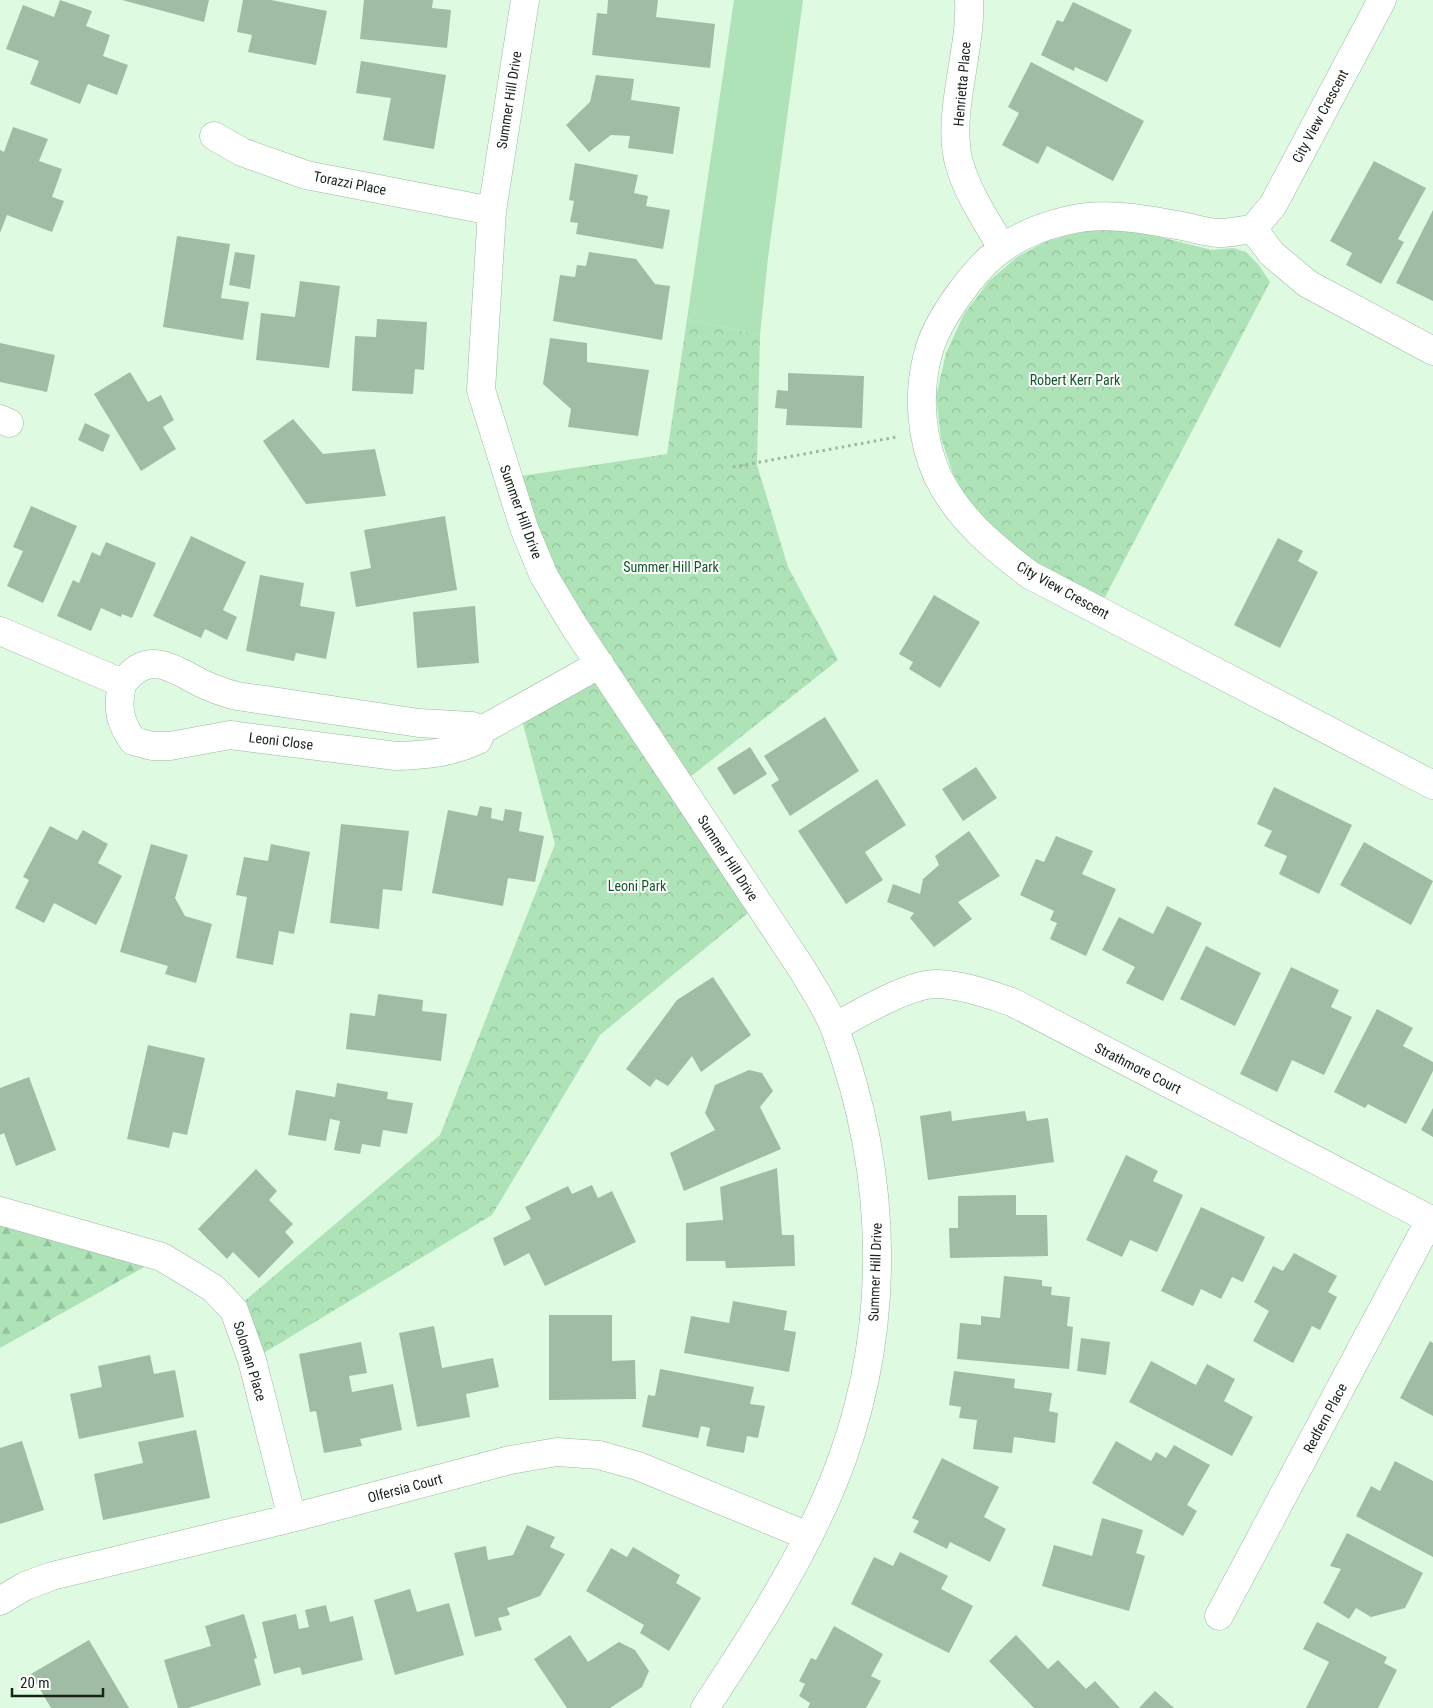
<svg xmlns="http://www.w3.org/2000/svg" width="1433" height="1708" font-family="'Roboto Condensed',sans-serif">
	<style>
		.green { fill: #ade3b7 }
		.forest { fill: url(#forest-firs) }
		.park { fill: url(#park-crowns) }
		.building { fill: #a0bca5 }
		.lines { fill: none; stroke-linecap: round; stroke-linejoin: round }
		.minor-casing { stroke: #9cb8a1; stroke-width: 29 }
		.path { stroke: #9eb4a1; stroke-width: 3; stroke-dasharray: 2.5 4; stroke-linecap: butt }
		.minor { stroke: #fff; stroke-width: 28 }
		.labels { text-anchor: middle; stroke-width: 4; stroke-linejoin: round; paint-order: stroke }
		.street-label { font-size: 14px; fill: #18221a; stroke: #fff }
		.park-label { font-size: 14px; fill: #115729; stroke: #fff }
	</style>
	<defs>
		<pattern id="forest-firs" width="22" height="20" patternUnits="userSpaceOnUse" patternTransform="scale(1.25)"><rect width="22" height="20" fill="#ade3b7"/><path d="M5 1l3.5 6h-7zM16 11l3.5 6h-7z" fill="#94c29d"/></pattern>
		<pattern id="park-crowns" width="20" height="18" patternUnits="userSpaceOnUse" patternTransform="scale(1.25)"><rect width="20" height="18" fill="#ade3b7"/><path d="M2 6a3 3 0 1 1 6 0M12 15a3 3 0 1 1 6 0" fill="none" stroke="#94c29d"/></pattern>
	</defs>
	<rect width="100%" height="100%" fill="#defbe2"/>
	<path class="green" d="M734,0H803L768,258L760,335L687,319Z"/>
	<path class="forest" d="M0,1214L162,1257L0,1348Z"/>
	<path class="park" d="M1116,228L1152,235L1212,250L1233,248L1246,252L1258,264L1270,282L1104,599L1027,560L971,505L953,474L941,438L936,397L946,353L964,314L989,281L1017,257L1045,242L1079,232Z
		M687,319L760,335L757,465L788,567L838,660L680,785L759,904L600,1035L492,1215L252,1360L234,1310L440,1135L555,844L519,709L600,664L544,576L508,478L667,454Z"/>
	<path class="building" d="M60,0L92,11L86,26L110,35L103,56L128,65L117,95L88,84L80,104L30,84L39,61L6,49L23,5L54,17Z
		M122,0H209L204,22Z
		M243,0H271L327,11L316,65L248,52L252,35L237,32Z
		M364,0H433L432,8L451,10L447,48L360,39Z
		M608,0H658L656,17L715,24L710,68L592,55L597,13L607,14Z
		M1073,2L1132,30L1107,82L1075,67L1074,71L1041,55L1057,20L1063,22Z
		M361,61L446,75L434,149L383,140L391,98L356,93Z
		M1031,62L1144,121L1113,181L1047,146L1038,164L1002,145L1019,113L1008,107Z
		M596,75L634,79L631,100L680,107L673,154L628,148L630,136L611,135L589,152L566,125L590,102Z
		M13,127L48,139L39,161L62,169L52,197L64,201L52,232L7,215L0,233V150L4,152Z
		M1374,161L1426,188L1398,239L1404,242L1381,284L1346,265L1352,253L1330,241Z
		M575,163L638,175L634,193L648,196L646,206L670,210L663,249L576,234L578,223L570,222L574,201L569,200Z
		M1433,210V301L1396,283Z
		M177,236L230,244L221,298L249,302L243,340L163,327Z
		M235,252L255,255L250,289L229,285Z
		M589,252L636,259L655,284L670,286L662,340L553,321L560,275L575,277L577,265L586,266Z
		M300,281L340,286L329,368L256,360L261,313L295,317Z
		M377,319L427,322L424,370L415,369L413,394L352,391L355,336L376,337Z
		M550,338L587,343V362L649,370L638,436L568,427L571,409L543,384Z
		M0,343L55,355L47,392L0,382Z
		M130,372L148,402L161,395L174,420L163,427L176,449L141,471L94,394Z
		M788,373L864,376L862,428L786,425L787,409L775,408L777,390L788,391Z
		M293,419L323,454L375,449L386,496L306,504L263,441Z
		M85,423L110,435L103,452L78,440Z
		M31,506L77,526L43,603L7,586L23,551L13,547Z
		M445,516L457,590L356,607L350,572L371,568L364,530Z
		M191,536L246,562L223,610L237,617L227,640L205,629L201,638L153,616Z
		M1278,538L1303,551L1298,561L1318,572L1280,648L1234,625Z
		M106,542L156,563L132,618L122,614L121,617L101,608L91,631L57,616L73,580L79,583L92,552L100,556Z
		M260,575L304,583L300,606L335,612L326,659L296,653L294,661L246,651Z
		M934,595L980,622L940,688L909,669L913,662L899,654Z
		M475,606L479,663L417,668L413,612Z
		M825,717L859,771L790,816L771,785L779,780L764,756Z
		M750,747L767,774L734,795L717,768Z
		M976,767L997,798L963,821L942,789Z
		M877,779L906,825L865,852L883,880L846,904L798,831Z
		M1274,787L1352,825L1319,894L1279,874L1287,856L1264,846L1272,831L1257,824Z
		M480,806L492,808L491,818L503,821L505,809L522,812L519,831L544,836L535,882L508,878L503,906L432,893L448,810L477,816Z
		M341,824L409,831L402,891L383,889L379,929L330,923Z
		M50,826L77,840L83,830L108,844L98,863L122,876L96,925L54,903L44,923L15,908L29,880L23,877Z
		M969,831L1000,876L958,902L972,919L934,947L910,918L914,913L887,902L893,884L920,894L923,879L939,865L935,856Z
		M1056,836L1093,851L1082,874L1116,889L1086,956L1050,939L1057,923L1050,920L1054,911L1020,895L1036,859L1044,862Z
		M1364,842L1433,881L1411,925L1340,885Z
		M151,844L188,855L175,898L185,916L212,924L196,983L165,974L168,966L120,952Z
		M271,844L310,852L294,934L279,931L273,965L236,958L247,897L236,895L244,857L268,861Z
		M1167,906L1202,923L1163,1001L1126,983L1135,967L1102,950L1119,917L1153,934Z
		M1206,946L1261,973L1235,1026L1180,999Z
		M1291,967L1339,990L1331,1007L1352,1017L1324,1075L1292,1060L1277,1092L1240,1074Z
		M713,977L751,1035L701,1072L692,1056L668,1086L656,1079L650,1087L626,1069L677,1000Z
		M378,994L423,1000L422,1011L447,1014L441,1061L346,1049L350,1013L375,1016Z
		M1377,1009L1413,1028L1403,1046L1433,1062V1071L1406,1124L1368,1104L1365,1108L1334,1092Z
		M148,1045L205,1058L187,1135L173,1132L169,1148L127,1139Z
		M749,1070L762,1073L773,1091L760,1107L781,1149L684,1191L670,1153L715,1130L705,1113L715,1085Z
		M29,1077L56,1150L16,1166L4,1133L0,1135V1088Z
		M337,1083L388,1092L387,1099L413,1103L407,1134L383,1130L380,1147L362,1144L360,1154L334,1150L340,1121L330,1119L326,1141L288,1135L296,1090L335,1097Z
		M1433,1108V1137L1421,1130Z
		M951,1111L952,1121L1025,1111L1027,1121L1048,1118L1054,1162L928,1180L920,1116Z
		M1126,1155L1158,1171L1153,1181L1183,1195L1157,1252L1130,1240L1122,1257L1086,1240Z
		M777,1168L782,1235H794L795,1266L726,1268L725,1261H686V1223L723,1220L720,1187Z
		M256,1169L277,1191L269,1200L293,1224L285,1232L294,1242L259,1278L233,1252L227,1259L198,1229Z
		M592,1185L598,1198L612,1191L636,1242L545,1286L529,1253L504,1266L493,1238L531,1219L525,1207L568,1186L572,1194Z
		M1016,1195V1215H1047L1048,1256L950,1258L949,1228H958V1196Z
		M1201,1207L1265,1237L1243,1282L1232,1277L1221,1299L1201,1289L1193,1306L1161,1291Z
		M1294,1253L1337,1276L1328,1292L1337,1297L1320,1330L1312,1326L1293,1363L1253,1341L1269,1311L1254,1302L1273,1266L1283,1271Z
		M1004,1276L1042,1280V1286L1052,1287L1051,1295L1070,1297L1067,1326L1073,1327L1069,1369L957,1359L960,1323L981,1325V1316L1000,1318Z
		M733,1301L787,1311L784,1330L796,1332L789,1372L684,1353L691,1316L729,1323Z
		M549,1315H612V1361L635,1360L636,1399L549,1400Z
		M434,1326L442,1368L493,1358L499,1387L466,1394L470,1417L417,1427L399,1333Z
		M1081,1338L1110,1342L1106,1375L1077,1371Z
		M1430,1341L1433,1343V1416L1400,1398Z
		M361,1342L367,1373L349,1376L352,1392L393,1384L402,1430L360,1439L362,1446L324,1453L316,1411L310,1412L299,1354Z
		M150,1355L154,1374L175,1370L184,1417L79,1439L70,1394L102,1387L98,1366Z
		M1151,1361L1196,1385L1207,1364L1235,1379L1224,1401L1253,1417L1232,1456L1129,1402Z
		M660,1369L754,1387L750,1404L765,1406L758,1438L747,1436L744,1453L706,1446L710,1428L701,1426L698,1438L642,1427L648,1395L655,1396Z
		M954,1371L1015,1379L1014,1388L1052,1393L1049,1411L1058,1413L1055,1443L1014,1437L1012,1453L973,1449L977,1420L959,1418L961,1407L949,1405Z
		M196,1430L210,1498L103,1520L94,1474L143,1463L138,1442Z
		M22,1441L44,1510L0,1524V1448Z
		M1116,1441L1151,1461L1156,1452L1166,1458L1174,1445L1210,1465L1187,1505L1197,1511L1183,1536L1092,1483Z
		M942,1458L999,1487L984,1517L1006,1529L990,1562L950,1542L947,1549L913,1532L919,1521L912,1518Z
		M1395,1461L1433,1481V1557L1356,1516L1371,1486L1380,1491Z
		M1102,1518L1143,1530L1136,1553L1145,1556L1129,1611L1042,1586L1054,1545L1092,1556Z
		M527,1525L555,1537L550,1547L565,1554L540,1596L507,1608L510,1615L498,1618L502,1630L475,1637L454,1553L486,1546L488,1560L513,1555Z
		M1347,1533L1423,1573L1405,1608L1371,1617L1356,1608L1349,1619L1323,1603L1341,1569L1330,1566Z
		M633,1547L680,1575L676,1583L701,1598L669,1651L640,1633L644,1625L586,1591L611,1548L627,1557Z
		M900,1552L948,1576L941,1589L973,1606L949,1653L851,1604L874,1557L893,1566Z
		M410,1589L417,1612L449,1603L464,1655L395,1675L374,1600Z
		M326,1605L330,1622L353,1616L363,1660L302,1675L300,1667L274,1674L262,1622L296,1614L299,1629L309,1627L305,1610Z
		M244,1614L257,1658L254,1659L261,1685L188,1708H178L164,1660L211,1646L205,1626Z
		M1317,1622L1387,1657L1384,1663L1397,1670L1378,1708H1306L1329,1662L1303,1649Z
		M834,1626L883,1654L871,1676L881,1681L866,1708H808L810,1703L799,1696L805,1684L799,1681L811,1658L816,1660Z
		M570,1635L588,1662L619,1642L635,1650L649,1671L642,1687L610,1708H567L534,1659Z
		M1016,1635L1048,1669L1058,1660L1086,1689L1095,1681L1120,1708H1034L989,1661Z
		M89,1640L129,1708H51L31,1674Z
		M1155,1691L1174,1708H1139Z"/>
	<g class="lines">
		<g class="minor-casing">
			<path id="minor" d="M525,0L492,211L481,390L524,528L544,576L574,626L802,969C813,988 827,1008 835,1029C890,1177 893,1336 833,1483C800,1563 752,1637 705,1708
				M969,0C972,50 946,114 959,163C968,194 986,220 1002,248
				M1382,0L1273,205L1253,229C1242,230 1230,233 1219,233C1207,233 1194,228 1182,226C1144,219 1103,211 1065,221C1044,226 1021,235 1003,248C975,267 936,321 928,354C917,394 921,440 938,477C959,519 993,547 1030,575L1433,785
				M214,136L242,152L306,175L492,211
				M1253,229L1272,254L1308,284L1433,351
				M0,419L9,423
				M0,631L122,683
				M482,730L472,726L419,723L237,696C225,693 213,689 201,683C179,672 153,652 131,674C126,679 122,682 121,690C117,710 121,724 133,741L152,746H170L230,735L396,756C428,755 450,753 478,740L482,730L600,664
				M834,1027C859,1014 910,983 937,984C964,985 987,994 1012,1002L1433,1221
				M0,1211L162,1257L213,1288L234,1310L252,1360L292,1518
				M0,1601L25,1586L52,1576L292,1518L510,1460L557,1452L599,1455L638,1466L808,1536
				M1219,1616L1430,1220"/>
		</g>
		<path class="path" d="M733,467L897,437"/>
		<use href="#minor" class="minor"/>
	</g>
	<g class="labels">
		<g class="street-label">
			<text transform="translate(962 84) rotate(-85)" y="5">Henrietta Place</text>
			<text transform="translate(509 100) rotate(-81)" y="5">Summer Hill Drive</text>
			<text transform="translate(1320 116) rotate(-62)" y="5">City View Crescent</text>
			<text transform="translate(350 183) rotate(11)" y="5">Torazzi Place</text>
			<text transform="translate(521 512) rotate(70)" y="5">Summer Hill Drive</text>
			<text transform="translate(1063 590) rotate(29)" y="5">City View Crescent</text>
			<text transform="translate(281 741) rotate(7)" y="5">Leoni Close</text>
			<text transform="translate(728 858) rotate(57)" y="5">Summer Hill Drive</text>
			<text transform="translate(1138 1068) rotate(27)" y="5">Strathmore Court</text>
			<text transform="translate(875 1272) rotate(-88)" y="5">Summer Hill Drive</text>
			<text transform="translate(250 1361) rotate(73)" y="5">Soloman Place</text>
			<text transform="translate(1325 1418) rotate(-62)" y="5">Redfern Place</text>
			<text transform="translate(405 1488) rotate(-15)" y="5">Olfersia Court</text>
		</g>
		<g class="park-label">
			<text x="1075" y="385">Robert Kerr Park</text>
			<text x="671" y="572">Summer Hill Park</text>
			<text x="637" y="891">Leoni Park</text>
		</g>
	</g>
	<path d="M12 1688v8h91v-8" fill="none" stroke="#18221a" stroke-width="2.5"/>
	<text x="20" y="1688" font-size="15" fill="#18221a" stroke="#ffffff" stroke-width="4" paint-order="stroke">20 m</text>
</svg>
